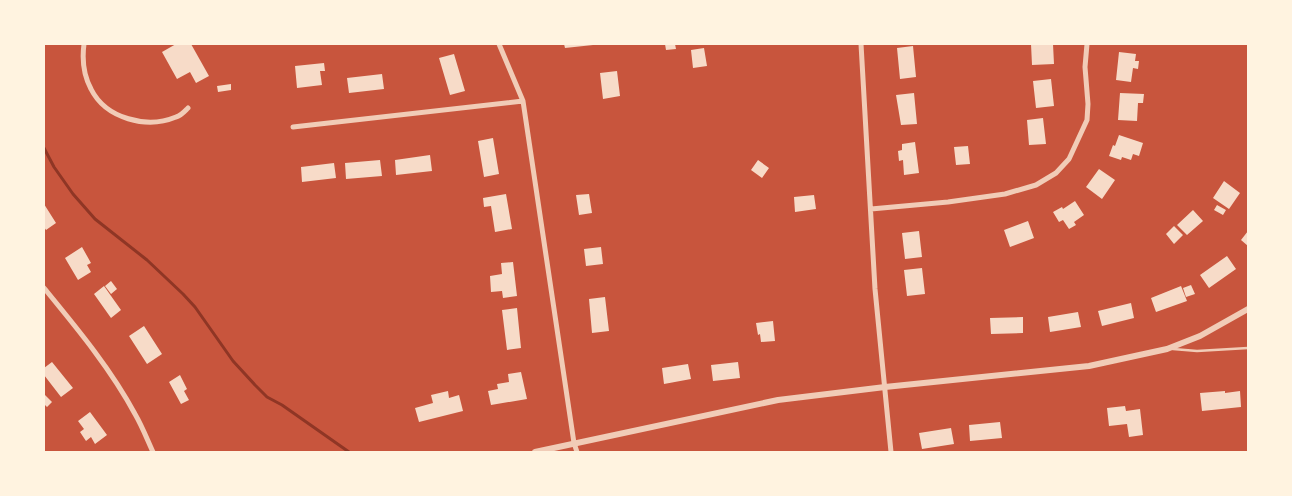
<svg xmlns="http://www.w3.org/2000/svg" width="1292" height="496" font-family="Karla,sans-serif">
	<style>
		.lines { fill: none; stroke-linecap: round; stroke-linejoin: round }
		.stream { stroke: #8f3625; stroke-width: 3 }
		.building { fill: #f7dbc8 }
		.service { stroke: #f1ccb7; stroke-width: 2.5 }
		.minor { stroke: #f1ccb7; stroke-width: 5 }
		.tertiary { stroke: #f1ccb7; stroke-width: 6 }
	</style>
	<rect width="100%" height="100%" fill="#c8553d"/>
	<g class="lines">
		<path class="stream" d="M44,148L54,167L73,194L95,219L147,260L183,294L195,307L233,361L255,385L267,397L282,405L349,452"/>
	</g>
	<path class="building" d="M176,44H191L209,76L196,83L190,72L177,79L162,52Z
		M564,44H593V45L565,48Z
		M665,44H675L676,49L666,50Z
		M1031,44H1053L1054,64L1032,65Z
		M913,46L916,77L900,79L897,48Z
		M704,48L707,66L693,68L691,50Z
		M1119,52L1136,54L1135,61H1139L1138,69L1133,68L1131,82L1116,80Z
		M454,54L465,91L450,95L439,58Z
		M324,63L325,71H320L322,85L297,88L295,66Z
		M617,71L620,96L603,99L600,73Z
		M382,74L384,89L349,93L347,78Z
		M1051,79L1054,106L1036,108L1033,81Z
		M231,84V90L218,92L217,86Z
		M914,93L917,124L901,125L896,95Z
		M1120,93L1144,94L1143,103H1138L1137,121L1118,120Z
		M1043,118L1046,144L1029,145L1027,120Z
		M1119,135L1143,143L1139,156L1133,154L1131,160L1122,157L1121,160L1109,156L1113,145L1115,146Z
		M493,138L499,174L484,177L478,141Z
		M915,142L919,173L904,175L903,160L899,161L898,151L902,150V144Z
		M968,146L970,164L956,165L954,147Z
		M430,155L432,171L396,175L395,160Z
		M380,160L382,176L346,179L345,163Z
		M758,160L769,168L762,178L751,170Z
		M334,163L336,178L302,182L301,167Z
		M1099,169L1115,180L1102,199L1086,187Z
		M1224,181L1240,193L1229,209L1213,198Z
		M506,194L512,229L495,232L491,206L484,207L483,198Z
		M589,194L592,213L579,215L576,195Z
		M814,195L816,209L795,212L794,197Z
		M1075,201L1084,215L1074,222L1076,225L1069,229L1063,220L1059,222L1053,212L1062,207L1063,209Z
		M44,204L56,223L46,230L44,227Z
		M1217,205L1226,210L1223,215L1214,210Z
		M1193,210L1203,221L1187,235L1177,225Z
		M1028,221L1034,238L1010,247L1004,230Z
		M1174,226L1183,235L1174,244L1166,234Z
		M919,231L922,257L905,259L902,233Z
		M1248,231V246L1241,240Z
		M82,247L91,263L87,265L91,272L78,280L65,258Z
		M601,247L603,264L586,266L584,249Z
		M1227,256L1236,269L1209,288L1200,275Z
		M513,262L517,296L503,298L502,291L491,292L490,276L502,274L501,263Z
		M922,268L925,294L907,296L904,270Z
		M111,281L117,289L111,294L105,286Z
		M1191,285L1195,294L1186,297L1183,288Z
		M104,286L121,310L111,318L94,294Z
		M1181,286L1187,301L1156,312L1151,298Z
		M605,297L609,331L592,333L589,299Z
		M1131,303L1134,318L1102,326L1098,311Z
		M517,308L521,348L507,350L502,310Z
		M1078,312L1081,327L1050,332L1048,317Z
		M1023,317V333L991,334L990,318Z
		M773,321L775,341L761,342L760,334L758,335L756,323Z
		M144,326L162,354L147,364L129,336Z
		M52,362L73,388L61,397L44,375V368Z
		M738,362L740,378L713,381L711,365Z
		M688,364L691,379L664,384L662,368Z
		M521,372L527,399L491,405L488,391L498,389L497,384L509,382L508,374Z
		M180,375L187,389L184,391L189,400L181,404L169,382Z
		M448,391L449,398L459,395L463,411L419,422L415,408L433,403L431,395Z
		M1225,391V393L1240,391L1241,407L1202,411L1200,393Z
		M44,394L52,402L47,407L44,404Z
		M1125,406L1126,411L1140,409L1143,435L1129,437L1127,424L1109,426L1107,408Z
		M90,412L107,435L95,444L91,437L86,441L80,432L84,429L78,421Z
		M1000,422L1002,438L970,441L969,425Z
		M951,428L954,444L922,449L919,433Z"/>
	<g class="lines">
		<path class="service" d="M1173,349L1197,351L1248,348"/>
		<path class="minor" d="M84,44C82,59 84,76 91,89C106,119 147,129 176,117C181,116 185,111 188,108
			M499,44L523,101L574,443L577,452
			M861,44L875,289L891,452
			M293,127L523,101
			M871,209L948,202L1005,194L1036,185L1056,173L1069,159L1087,120L1088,104L1085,67L1087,44
			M44,288C76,327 111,369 135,414C142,426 147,439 153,452"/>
		<path class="tertiary" d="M535,452L778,400L885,387L1089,366L1167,349L1200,336L1248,309"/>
	</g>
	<rect width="1292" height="496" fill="none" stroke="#fff3e0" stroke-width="90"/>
</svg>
